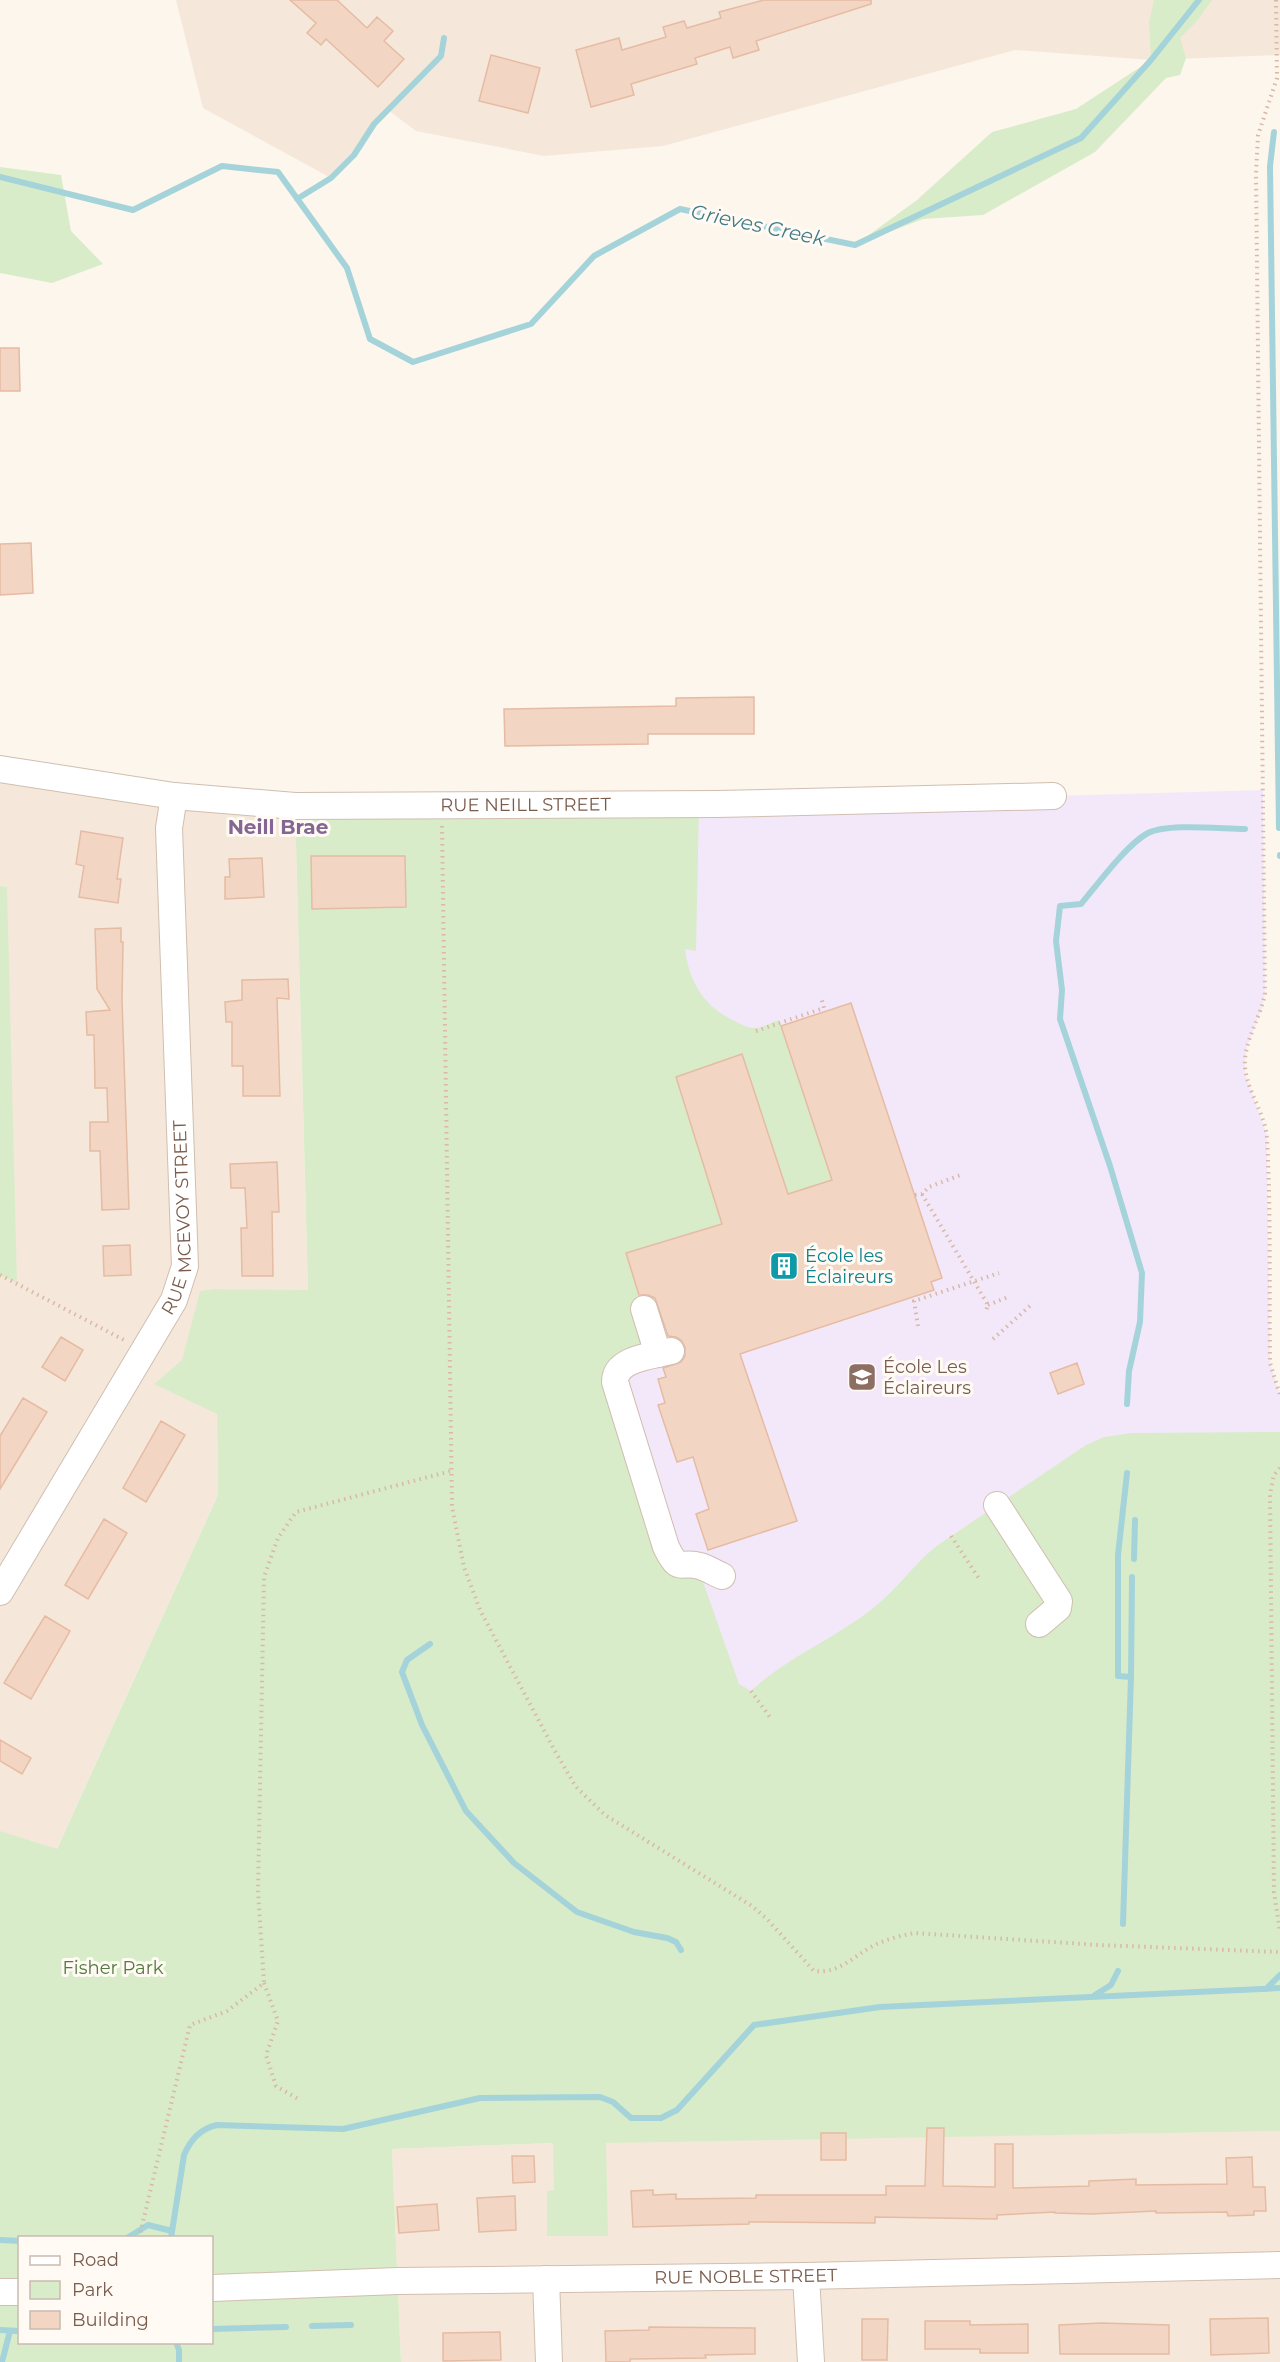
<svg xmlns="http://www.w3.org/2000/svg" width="1280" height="2362" font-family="Montserrat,sans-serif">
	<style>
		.residential { fill: #f5e8da }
		.education { fill: #f3e8fa }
		.green { fill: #d8ecc9; fill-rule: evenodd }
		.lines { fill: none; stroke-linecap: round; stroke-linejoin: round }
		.stream { stroke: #a5d3da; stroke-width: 6 }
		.building { fill: #f3d5c3; stroke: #e6bba3; stroke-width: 1.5 }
		.minor-casing { stroke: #d1beb0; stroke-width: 28 }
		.path { stroke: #d9b8a5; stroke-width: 4; stroke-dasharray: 1.5 4.5; stroke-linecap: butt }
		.minor { stroke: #fff; stroke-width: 26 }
		.labels { text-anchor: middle; stroke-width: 6; stroke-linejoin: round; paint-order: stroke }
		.street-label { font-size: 18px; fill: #7a5c4d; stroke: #fffaf3 }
		.culture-label { font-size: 18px; fill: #0d838f; stroke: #fffaf3; text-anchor: start }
		.education-label { font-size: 18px; fill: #785e54; stroke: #fffaf3; text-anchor: start }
		.park-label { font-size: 18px; fill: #537a41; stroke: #fffaf3 }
		.water-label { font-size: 20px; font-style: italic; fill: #437c86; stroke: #fffaf3 }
		.neighbourhood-label { font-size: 20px; font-weight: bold; fill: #846695; stroke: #fffaf3 }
	</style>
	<rect width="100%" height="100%" fill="#fdf6ec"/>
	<path class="residential" d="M176,0H1280V55L1151,60L1015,50L663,146L544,156L416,131L388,110L374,124L354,155L331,178L203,108Z
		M0,769L295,806L308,1291L215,1289L218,1495L50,1864L0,1847Z
		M1280,2131V2362H401L392,2149L553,2143Z"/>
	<path class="education" d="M1263,790L1265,993L1262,1008L1247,1047L1245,1061V1073L1267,1135L1270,1363L1280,1395V1468L814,1971L442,804L1053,796Z"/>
	<path class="green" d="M1154,0H1212L1197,21L1180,38L1186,58L1180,75L1166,78L1095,152L983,215L923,219L855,245L917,200L992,132L1076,109L1151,60L1149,22Z
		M0,167L61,175L71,231L103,264L52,283L0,273Z
		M699,804L696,951L685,949C689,981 703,1005 731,1019C738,1023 749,1029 757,1028C764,1027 772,1022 779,1020L832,1180L788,1194L742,1054L676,1077L718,1209L730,1221L626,1254L658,1354L619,1369L666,1547L701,1576L739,1684L751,1691C788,1656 839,1637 878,1604C900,1586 915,1562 938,1545L1086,1445L1104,1437L1132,1433L1280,1432V2131L606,2143L608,2236H547V2191L554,2190L553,2143L392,2149L401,2362H0V1831L57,1849L218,1495L217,1414L154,1384L182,1360L200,1291L215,1289L308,1290L295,806ZM20,2238H212V2342H20Z
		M0,886L7,887L17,1283L0,1275Z"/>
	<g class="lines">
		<path class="stream" d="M1274,132L1270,166L1279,828
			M0,177L133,210L222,166L278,172L347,268L370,339L413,362L531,324L594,256L680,209L855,245L1081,138L1151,60L1199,0
			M297,199L331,178L354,155L374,124L441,56L444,38
			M1280,855V856
			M1127,1404L1129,1371L1140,1322L1142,1273L1110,1166L1060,1019L1062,990L1056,941L1060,906L1081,904C1097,885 1127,844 1148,833C1168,823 1221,829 1245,829
			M1134,1559L1135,1520
			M430,1644L407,1660L402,1672L422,1725L466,1811L514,1863L577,1912L634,1932L667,1938L676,1942L681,1950
			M1131,1677L1132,1577
			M1123,1924L1131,1677L1118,1676V1555L1127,1473
			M1266,1989L1280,1975
			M1095,1995L1111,1985L1118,1971
			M127,2238L148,2225L172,2231
			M171,2238L184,2155C191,2139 200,2129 217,2125L343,2129L480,2098L600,2097L613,2102L631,2118H661L677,2110L754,2025L880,2007L1280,1988
			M0,2240L20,2241
			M312,2326L351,2325
			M212,2329L286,2327
			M0,2330L20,2331
			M176,2342L179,2350V2362
			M2,2362L10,2331"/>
	</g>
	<path class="building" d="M290,0H337L367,28L377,17L393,31L384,41L404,59L378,87L326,39L321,45L307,33L316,23Z
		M764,0H871V4L756,41L759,50L733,58L730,47L695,58L697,64L631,84L634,95L591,107L576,50L619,38L622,50L666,37L663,27L684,21L687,28L721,18L719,12Z
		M491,55L540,68L528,113L479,101Z
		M0,348H19L20,391H0Z
		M31,543L33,593L0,595V544Z
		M754,697V734H648V744L505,746L504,709L676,706V698Z
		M81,831L123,838L117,879H121L118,903L79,897L84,866L76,864Z
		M311,856H405L406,907L312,909Z
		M262,858L264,897L225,899V877H230L229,859Z
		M121,928V942H123L122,1000L129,1209L102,1210L100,1151H90V1122H108L107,1088H95L94,1035H87L86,1012L110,1010L97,989L95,929Z
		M288,979L289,999L277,998L280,1096H243V1066H232V1022H226L225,1002L242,1000V980Z
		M851,1003L942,1278L931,1282L934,1290L740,1354L797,1521L708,1550L696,1514L709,1509L693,1457L677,1462L658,1405L665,1403L658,1379L666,1377L663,1368L681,1362L685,1356V1347L681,1340L676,1337L668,1336L655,1298L648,1295H639L626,1253L722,1224L676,1077L742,1054L788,1194L832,1180L781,1026Z
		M277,1162L279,1212H272L273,1276H242L241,1228H247L245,1188H231L230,1164Z
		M130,1245L131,1275L104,1276L103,1246Z
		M61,1337L83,1350L65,1381L42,1367Z
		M1077,1363L1084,1384L1058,1394L1050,1373Z
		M23,1398L47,1412L0,1489V1436Z
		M161,1421L185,1435L146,1502L123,1488Z
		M104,1519L127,1533L88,1599L65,1585Z
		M45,1616L70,1631L31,1699L4,1683Z
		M0,1740L31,1758L22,1774L0,1761Z
		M927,2128H944L943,2186L995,2187V2144H1013V2188L1089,2186V2181L1136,2179V2185L1227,2184L1226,2158L1252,2157L1253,2187H1265L1266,2211H1254V2215L1228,2216L1227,2212L1156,2213V2211L1091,2214L1055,2213V2212L997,2215V2219L875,2217V2223L749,2222V2224L633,2227L631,2191L653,2190V2195L676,2194V2199L756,2198V2195H886V2186H925Z
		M821,2133H846V2160H821Z
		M512,2156H534L535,2182L513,2183Z
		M515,2196L516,2230L479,2232L477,2198Z
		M437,2204L439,2230L399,2233L397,2207Z
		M1268,2318L1269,2353L1211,2355L1210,2319Z
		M862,2319H888L887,2360H862Z
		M925,2321H970V2325L1028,2324V2353H980V2349H925Z
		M1101,2323L1169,2325V2354H1060L1059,2325Z
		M649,2327L755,2328V2354L705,2355L706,2358L630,2359V2362H606L605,2331L649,2330Z
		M500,2332L501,2360L443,2361V2333Z"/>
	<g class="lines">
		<g class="minor-casing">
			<g id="minor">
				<path id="s1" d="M0,769L174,796L295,806L717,804L1053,796"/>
				<path d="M644,1309L658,1354"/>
				<path d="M671,1351C653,1356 615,1358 615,1382L666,1547C680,1575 679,1560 700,1566C707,1568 715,1573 722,1576"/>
				<path d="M997,1505L1059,1601L1058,1608L1039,1624"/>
				<path id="s2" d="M0,1592L174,1300L185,1266L169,828L174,796"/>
				<path d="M806,2276L811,2362"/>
				<path d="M546,2279L549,2362"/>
				<path id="s3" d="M212,2288L398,2281L806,2276L1280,2265"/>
				<path d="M0,2292H20"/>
			</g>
		</g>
		<path class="path" d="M1276,0L1277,78L1258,135L1256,173L1265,993C1261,1016 1247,1036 1245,1059C1243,1087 1265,1111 1267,1138C1271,1213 1269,1288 1270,1363L1280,1395
			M442,826L452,1507L464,1567L480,1610L556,1753L576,1787L605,1815L752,1906L767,1919L814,1971C839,1974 852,1957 873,1946C886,1939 900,1936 914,1933L1099,1945L1280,1952
			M756,1031L824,1008L821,997
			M922,1194L988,1305L986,1311
			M915,1195L922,1194L929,1187L963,1174
			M0,1275L124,1340
			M988,1305L1008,1297
			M918,1326L914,1301L999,1273
			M993,1339L1031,1305
			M1280,1468L1274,1475L1270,1494L1274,1892L1280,1932
			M951,1536L980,1580
			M751,1691L772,1720
			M264,1983L278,2021L266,2055L276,2086L300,2100
			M139,2238L190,2025L227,2011L264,1983L258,1891L264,1577L278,1538L296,1512L451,1471"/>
		<use href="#minor" class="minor"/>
	</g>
	<defs>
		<g id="building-square" transform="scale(1.5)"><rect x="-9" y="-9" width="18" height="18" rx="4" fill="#0f9aa8" stroke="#fffaf3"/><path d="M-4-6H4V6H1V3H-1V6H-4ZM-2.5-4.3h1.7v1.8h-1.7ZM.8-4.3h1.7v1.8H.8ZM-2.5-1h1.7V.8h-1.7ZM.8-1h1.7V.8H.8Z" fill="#fff"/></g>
		<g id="school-square" transform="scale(1.5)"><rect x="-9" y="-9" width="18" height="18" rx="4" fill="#8d6e63" stroke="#fffaf3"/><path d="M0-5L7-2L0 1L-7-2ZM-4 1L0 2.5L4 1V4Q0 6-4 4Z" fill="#fff"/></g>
	</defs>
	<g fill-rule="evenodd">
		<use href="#building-square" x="784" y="1266"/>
		<use href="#school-square" x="862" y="1377"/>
	</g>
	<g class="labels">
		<g class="street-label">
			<text dy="6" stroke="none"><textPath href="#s1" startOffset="528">RUE NEILL STREET</textPath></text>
			<text dy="6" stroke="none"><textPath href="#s2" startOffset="423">RUE MCEVOY STREET</textPath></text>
			<text dy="6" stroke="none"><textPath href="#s3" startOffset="534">RUE NOBLE STREET</textPath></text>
		</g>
		<g class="culture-label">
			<text x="805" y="1262">École les<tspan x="805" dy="21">Éclaireurs</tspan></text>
		</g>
		<g class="education-label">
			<text x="883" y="1373">École Les<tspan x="883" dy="21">Éclaireurs</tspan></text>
		</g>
		<g class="park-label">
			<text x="113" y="1974">Fisher Park</text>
		</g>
		<g class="water-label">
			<text transform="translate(758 225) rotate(12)" y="7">Grieves Creek</text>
		</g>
		<g class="neighbourhood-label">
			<text x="278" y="834">Neill Brae</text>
		</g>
	</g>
	<rect x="18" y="2236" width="195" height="108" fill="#fffaf3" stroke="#cabbb1" stroke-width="1.5"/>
	<rect x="30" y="2256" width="30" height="9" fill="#ffffff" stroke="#cabbb1" stroke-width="1.5"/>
	<text x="72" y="2266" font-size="18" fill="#7a5c4d">Road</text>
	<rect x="30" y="2281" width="30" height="18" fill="#d8ecc9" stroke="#cabbb1" stroke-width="1.5"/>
	<text x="72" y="2296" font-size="18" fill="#7a5c4d">Park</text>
	<rect x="30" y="2311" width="30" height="18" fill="#f3d5c3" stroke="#cabbb1" stroke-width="1.5"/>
	<text x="72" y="2326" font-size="18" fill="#7a5c4d">Building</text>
</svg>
